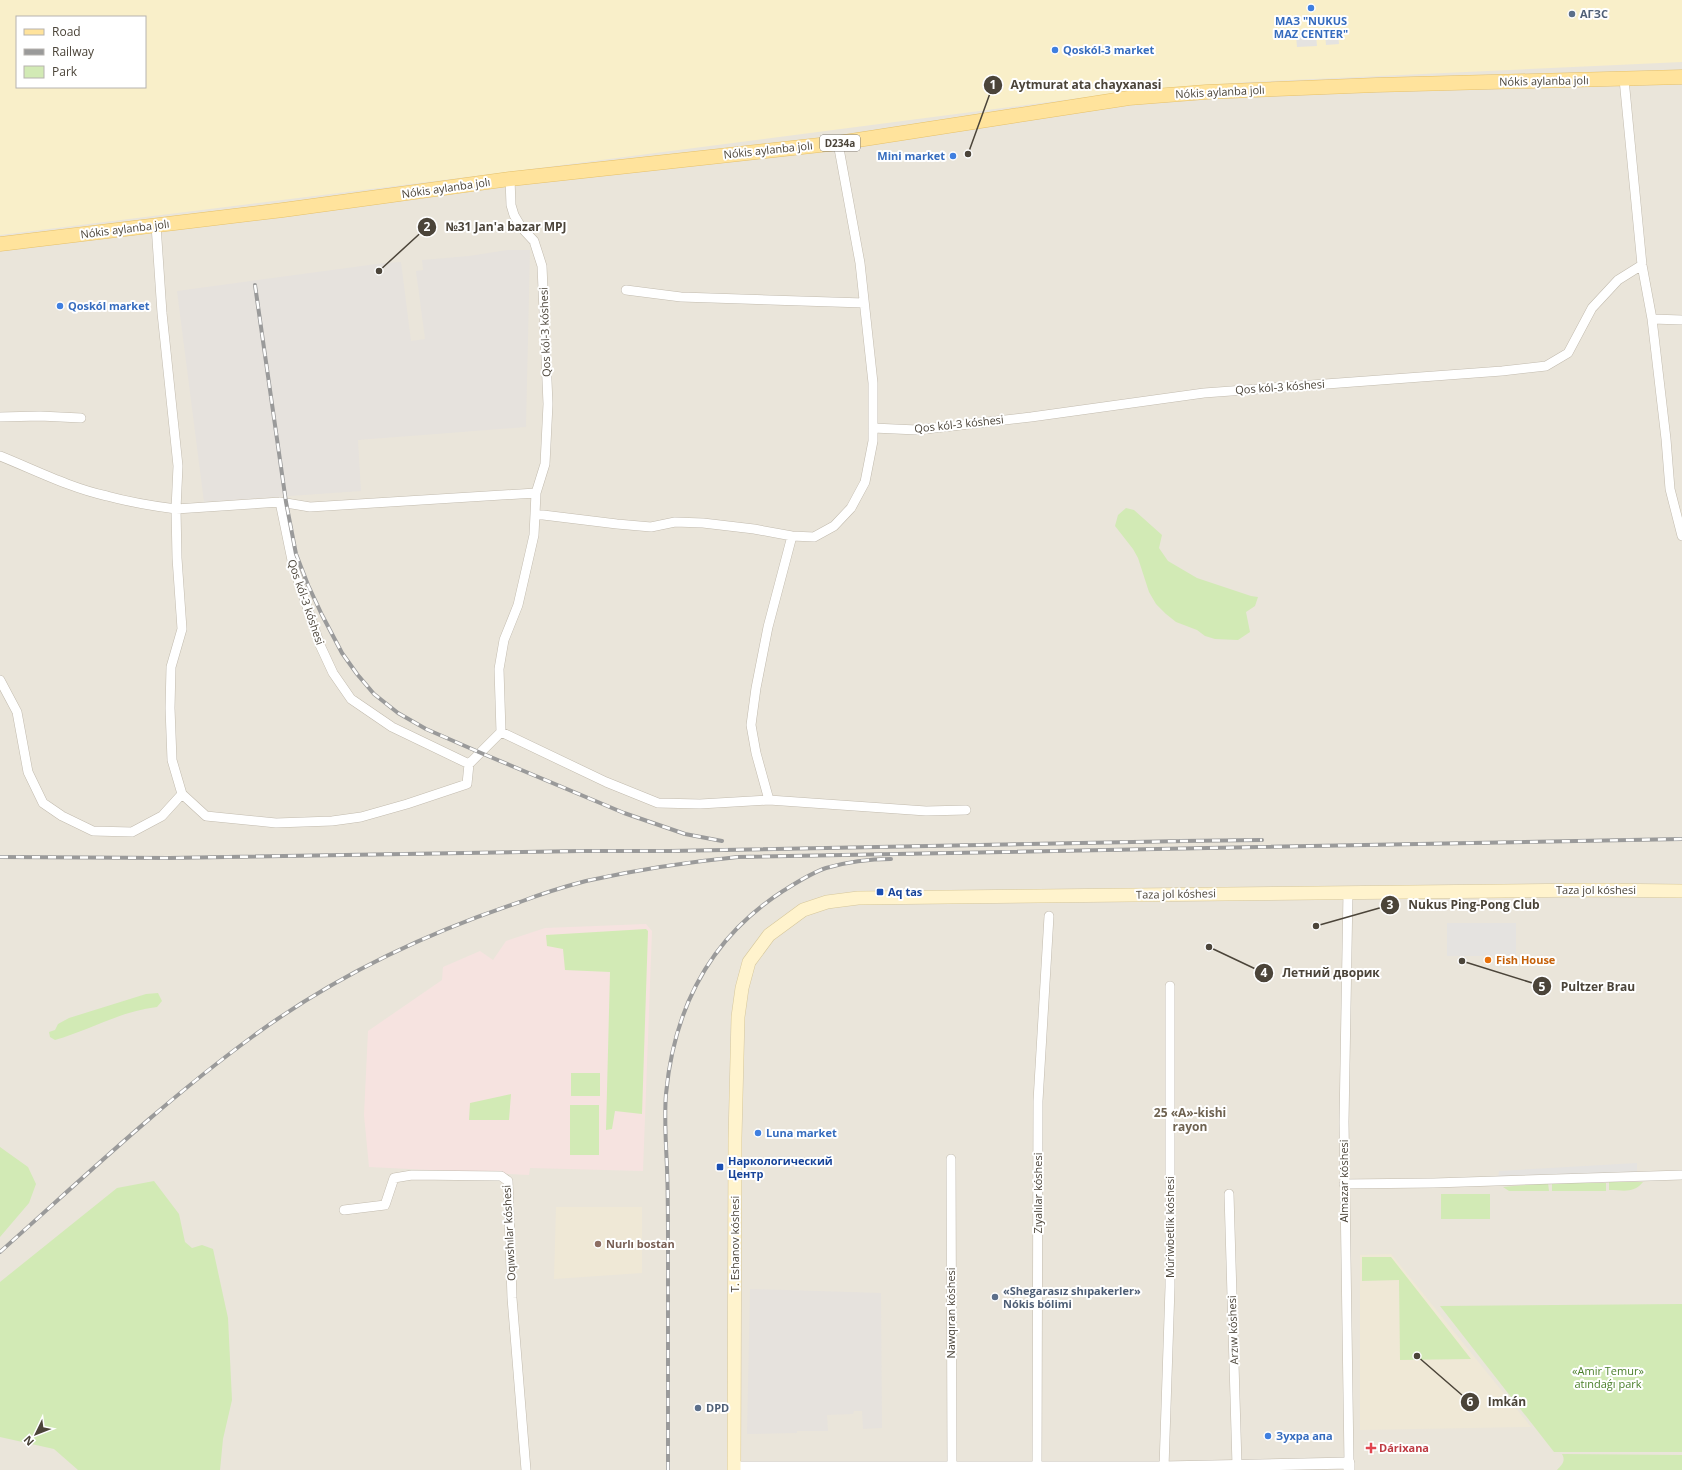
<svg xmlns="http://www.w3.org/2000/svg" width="1682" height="1470" font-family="'Open Sans',sans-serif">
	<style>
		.residential { fill: #eae5da; fill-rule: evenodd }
		.industrial { fill: #e6e2dd }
		.education { fill: #efe8d6 }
		.medical { fill: #f6e3e0 }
		.green { fill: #d2eab5 }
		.sand { fill: #f9efc9; fill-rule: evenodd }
		.parking { fill: #e5e3e0 }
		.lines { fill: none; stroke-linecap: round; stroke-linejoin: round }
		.minor-casing { stroke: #c2bbae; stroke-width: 10 }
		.tertiary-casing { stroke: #c2bbae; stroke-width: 12 }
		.secondary-casing { stroke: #d6c79b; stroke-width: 14 }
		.primary-casing { stroke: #e6c16a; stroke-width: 15 }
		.minor { stroke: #fff; stroke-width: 9 }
		.tertiary { stroke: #fff; stroke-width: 11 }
		.secondary { stroke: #fff3cd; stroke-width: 13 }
		.primary { stroke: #ffe39c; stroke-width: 14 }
		.rail-casing { stroke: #9a9a9a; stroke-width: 4 }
		.rail { stroke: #fff; stroke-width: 2.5; stroke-dasharray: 8; stroke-linecap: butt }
		.shop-dot { fill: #3f7fe0; stroke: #fff; stroke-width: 1.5 }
		.service-dot { fill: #5c6f8a; stroke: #fff; stroke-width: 1.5 }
		.transit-dot { fill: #1a4fb4; stroke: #fff; stroke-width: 1.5 }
		.food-dot { fill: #e8710a; stroke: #fff; stroke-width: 1.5 }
		.education-dot { fill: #8d6e63; stroke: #fff; stroke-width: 1.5 }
		.health-dot { fill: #e0444e; stroke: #fff; stroke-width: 1.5 }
		.labels { text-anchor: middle; stroke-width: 4; stroke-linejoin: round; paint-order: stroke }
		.shield { fill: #fff; stroke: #817c74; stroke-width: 1 }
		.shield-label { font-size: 10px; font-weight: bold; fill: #4b4439 }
		.service-label { font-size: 11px; font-weight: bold; fill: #4e5e75; stroke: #fff; text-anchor: start }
		.shop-label { font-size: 11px; font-weight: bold; fill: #366cbe; stroke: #fff; text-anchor: start }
		.street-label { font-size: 11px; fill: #4b4439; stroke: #fff }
		.transit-label { font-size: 11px; font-weight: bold; fill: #164399; stroke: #fff; text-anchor: start }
		.food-label { font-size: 11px; font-weight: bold; fill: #c56008; stroke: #fff; text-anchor: start }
		.education-label { font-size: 11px; font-weight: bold; fill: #785e54; stroke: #fff; text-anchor: start }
		.park-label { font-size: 11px; fill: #4a7f2a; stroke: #fff }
		.health-label { font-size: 11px; font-weight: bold; fill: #be3a42; stroke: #fff; text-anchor: start }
		.neighbourhood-label { font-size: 12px; font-weight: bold; fill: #6e6250; stroke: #fff }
		.leader { fill: none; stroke: #4b4439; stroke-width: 1.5 }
		.callout-dot { fill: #4b4439; stroke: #fff; stroke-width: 1.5 }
		.mark-label { font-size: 12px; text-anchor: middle; font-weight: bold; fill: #fff }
		.callout-label { font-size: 12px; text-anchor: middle; font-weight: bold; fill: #4b4439; stroke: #fff; stroke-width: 4; stroke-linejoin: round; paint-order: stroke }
	</style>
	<rect width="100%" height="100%" fill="#f6f3ec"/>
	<path class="residential" d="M0,0H1682V1470H0ZM17,17H145V87H17Z"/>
	<path class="industrial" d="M507,250H530L526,427L358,440L361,491L204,502L177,291L384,263L401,262L411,341L425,339L416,271L423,270L422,260L469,256Z
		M750,1289L881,1293L882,1428L863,1429L862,1411H854L853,1414L827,1415L828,1431H797V1433L747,1434Z"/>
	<path class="education" d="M556,1207H642V1273L554,1279Z
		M1391,1254L1531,1427L1360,1430V1255Z"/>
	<path class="medical" d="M646,924L652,931L643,1171L530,1168L529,1175L369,1167L364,1115L368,1031L442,980L443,967L480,951L493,960L506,941L545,928Z"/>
	<path class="green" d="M1126,508L1134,510L1162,535L1159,548L1168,561L1197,578L1251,596L1258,597L1255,606L1246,612L1250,632L1238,640L1215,639L1205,636L1197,630L1176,622L1166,614L1156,604L1149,592L1138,558L1133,549L1115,526L1118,515Z
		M646,929L648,931L642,1114L615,1111L612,1129L606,1130L610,972L565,970L563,949L547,946L546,935Z
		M158,993L162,1001L157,1007C121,1011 90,1030 55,1040L50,1037L49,1032L55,1030L58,1024L69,1018L146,994Z
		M571,1073H600V1096H571Z
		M511,1094L509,1120H469L470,1103Z
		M570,1105H599V1155H570Z
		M0,1147L28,1167L36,1184L29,1203L0,1237Z
		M154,1181L179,1214L185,1242L192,1248L202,1245L213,1249L228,1318L232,1400L223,1439L220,1470H78L54,1449L0,1437V1282L117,1188Z
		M1609,1182H1643C1633,1194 1623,1190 1609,1190Z
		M1548,1183L1549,1191H1509L1503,1187Z
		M1552,1183H1606V1191H1552Z
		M1441,1194H1490V1219H1441Z
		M1362,1257H1391L1471,1359L1400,1360L1399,1280L1362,1281Z
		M1682,1304V1452H1554L1440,1306Z
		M1562,1454L1682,1455V1470H1557C1562,1465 1566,1461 1562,1454Z"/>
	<path class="sand" d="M0,0H1682V62L1248,82L1126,92L516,171L0,235ZM17,17H145V87H17Z"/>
	<path class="parking" d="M1338,33L1339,44L1326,45L1325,34Z
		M1316,35L1317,46L1297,47L1296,36Z
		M1447,923H1516V956H1447Z
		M1637,1163V1175L1498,1181L1499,1171Z"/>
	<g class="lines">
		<g class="minor-casing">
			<path id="minor" d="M1624,79L1642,265L1652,319L1666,439L1670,489L1682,536
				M156,225L162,313L178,466L176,509L280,502L310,507L536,493
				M626,290L681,297L864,303
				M1652,319L1682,320
				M0,417L40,416L81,418
				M873,428L917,430L1031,417L1204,393L1502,371L1546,366L1568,353L1592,308L1618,280L1642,265
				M0,456C35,470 70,488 107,496C129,502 153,506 176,509L177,558L182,629L171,667L170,708L172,760L182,794L206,816L276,823L332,821L361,817L407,804L467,784L469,764L501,732
				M280,502L293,565L320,645L333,673L351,699L392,727L469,764
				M535,514L617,524L651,527L675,522L703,523L754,529L792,536L814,537L834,526L851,508L865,482L873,441V383L860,263L838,143
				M0,680L17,712L28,772L43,803L62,816L93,831L132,832L162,816L182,794
				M501,732L499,669L504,640L518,605L534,535L536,493L545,464L548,404L542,266L534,241L521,227L514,215L511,205L510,179
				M501,732L606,782L658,803L700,804L769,800L926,811L966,810
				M769,800L756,753L751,725L756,688L768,627L792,536
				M1348,892L1344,1122L1349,1463
				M951,1159L952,1467
				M1344,1184L1434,1183L1682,1175
				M1229,1194L1237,1465
				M344,1210L385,1205L394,1178L412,1175L501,1176L508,1181L512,1298L526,1470
				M1164,1467L1170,1287V986
				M1037,1470L1038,1101L1049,916"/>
		</g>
		<g class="tertiary-casing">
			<path id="tertiary" d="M734,1467H1164L1349,1463V1470"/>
		</g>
		<g class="secondary-casing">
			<path id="secondary" d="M734,1470L735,1138L738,1017L742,988L749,962L769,935L803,910L827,902L858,898L1593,890L1682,891"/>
		</g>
		<g class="primary-casing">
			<path id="primary" d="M0,244L283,210L510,179L838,143L1129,98L1206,92L1376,85L1682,77"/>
		</g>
		<use href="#minor" class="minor"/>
		<use href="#tertiary" class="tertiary"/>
		<use href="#secondary" class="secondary"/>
		<use href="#primary" class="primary"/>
		<g class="rail-casing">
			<path id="rail" d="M255,285L286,502L296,554L308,585L322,615L342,653L357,674L374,694L398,713L426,729L481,753L624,813L685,834L722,841
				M1180,841L1262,840
				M0,857L169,858L581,851H670L1184,841
				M0,1252C82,1179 163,1102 252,1037C332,978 426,933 520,902C541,894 563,887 586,881C636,870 687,862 738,857L1682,839
				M668,1470C668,1394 668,1318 668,1241C668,1217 668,1192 667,1168C666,1143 664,1118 666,1094C674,1008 710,938 783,891C796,883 811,873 826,868C847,862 869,859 891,859"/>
		</g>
		<use href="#rail" class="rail"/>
	</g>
	<g class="shop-dot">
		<circle cx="1311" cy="8" r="4"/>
		<circle cx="1055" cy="50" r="4"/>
		<circle cx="953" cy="156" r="4"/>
		<circle cx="60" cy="306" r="4"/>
		<circle cx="758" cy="1133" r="4"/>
		<circle cx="1268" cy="1436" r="4"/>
	</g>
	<g class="service-dot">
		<circle cx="1572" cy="14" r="4"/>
		<circle cx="995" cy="1297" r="4"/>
		<circle cx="698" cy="1408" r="4"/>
	</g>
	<g class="transit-dot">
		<rect x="876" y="888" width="8" height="8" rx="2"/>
		<rect x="716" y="1163" width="8" height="8" rx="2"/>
	</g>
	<circle class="food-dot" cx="1488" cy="960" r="4"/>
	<circle class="education-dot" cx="598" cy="1244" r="4"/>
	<path class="health-dot" d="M1369 1442h4v4h4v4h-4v4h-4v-4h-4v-4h4z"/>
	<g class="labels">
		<rect class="shield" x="820" y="135" width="40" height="16" rx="3"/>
		<g class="shield-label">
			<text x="840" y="147">D234a</text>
		</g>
		<g class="service-label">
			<text x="1580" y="18">АГЗС</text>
			<text x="1003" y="1295">«Shegarasız shıpakerler»<tspan x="1003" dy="13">Nókis bólimi</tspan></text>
			<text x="706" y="1412">DPD</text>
		</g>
		<g class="shop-label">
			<text x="1311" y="25" text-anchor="middle">МАЗ "NUKUS<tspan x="1311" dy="13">MAZ CENTER"</tspan></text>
			<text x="1063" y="54">Qoskól-3 market</text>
			<text x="945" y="160" text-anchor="end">Mini market</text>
			<text x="68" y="310">Qoskól market</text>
			<text x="766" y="1137">Luna market</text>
			<text x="1276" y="1440">Зухра апа</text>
		</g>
		<g class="street-label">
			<text transform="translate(1544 81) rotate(-1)" y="4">Nókis aylanba jolı</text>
			<text transform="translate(1220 92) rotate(-3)" y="4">Nókis aylanba jolı</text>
			<text transform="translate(768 150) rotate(-6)" y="4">Nókis aylanba jolı</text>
			<text transform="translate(446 188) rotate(-8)" y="4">Nókis aylanba jolı</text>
			<text transform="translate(125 229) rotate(-7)" y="4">Nókis aylanba jolı</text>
			<text transform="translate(545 332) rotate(-92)" y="4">Qos kól-3 kóshesi</text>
			<text transform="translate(1280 387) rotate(-4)" y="4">Qos kól-3 kóshesi</text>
			<text transform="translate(959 424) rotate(-6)" y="4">Qos kól-3 kóshesi</text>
			<text transform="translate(306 602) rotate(71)" y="4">Qos kól-3 kóshesi</text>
			<text x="1596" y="894">Taza jol kóshesi</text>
			<text transform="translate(1176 894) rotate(-1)" y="4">Taza jol kóshesi</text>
			<text transform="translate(1344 1181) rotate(-90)" y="4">Almazar kóshesi</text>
			<text transform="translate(1038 1193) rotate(-90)" y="4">Zıyalılar kóshesi</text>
			<text transform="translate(1170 1227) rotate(-90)" y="4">Múriwbetlik kóshesi</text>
			<text transform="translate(509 1233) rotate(-93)" y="4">Oqıwshılar kóshesi</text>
			<text transform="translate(735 1244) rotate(-90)" y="4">T. Eshanov kóshesi</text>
			<text transform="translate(951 1313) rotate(-90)" y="4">Nawqıran kóshesi</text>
			<text transform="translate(1233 1330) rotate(-92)" y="4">Arzıw kóshesi</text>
		</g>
		<g class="transit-label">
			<text x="888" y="896">Aq tas</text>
			<text x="728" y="1165">Наркологический<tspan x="728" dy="13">Центр</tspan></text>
		</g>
		<g class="food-label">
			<text x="1496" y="964">Fish House</text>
		</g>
		<g class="education-label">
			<text x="606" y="1248">Nurlı bostan</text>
		</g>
		<g class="park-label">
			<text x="1608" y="1375">«Amir Temur»<tspan x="1608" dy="13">atındaǵı park</tspan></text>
		</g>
		<g class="health-label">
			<text x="1379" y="1452">Dárixana</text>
		</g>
		<g class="neighbourhood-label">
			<text x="1190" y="1117">25 «A»-kishi<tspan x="1190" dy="14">rayon</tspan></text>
		</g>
	</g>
	<path class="leader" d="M968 154L993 85M379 271L427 227M1316 926L1390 905M1209 947L1264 973M1462 961L1542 986M1417 1356L1470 1402"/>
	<g class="callout-dot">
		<circle cx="968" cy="154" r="4"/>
		<circle cx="379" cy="271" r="4"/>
		<circle cx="1316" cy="926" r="4"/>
		<circle cx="1209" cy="947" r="4"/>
		<circle cx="1462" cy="961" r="4"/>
		<circle cx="1417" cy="1356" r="4"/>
		<circle cx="993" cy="85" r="10"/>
		<circle cx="427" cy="227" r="10"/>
		<circle cx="1390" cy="905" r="10"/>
		<circle cx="1264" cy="973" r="10"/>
		<circle cx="1542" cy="986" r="10"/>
		<circle cx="1470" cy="1402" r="10"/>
	</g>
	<g class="mark-label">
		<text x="993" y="89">1</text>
		<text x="427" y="231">2</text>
		<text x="1390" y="909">3</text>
		<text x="1264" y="977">4</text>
		<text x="1542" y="991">5</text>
		<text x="1470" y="1406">6</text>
	</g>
	<g class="callout-label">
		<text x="1086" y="89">Aytmurat ata chayxanasi</text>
		<text x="506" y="231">№31 Jan'a bazar MPJ</text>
		<text x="1474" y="909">Nukus Ping-Pong Club</text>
		<text x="1331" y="977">Летний дворик</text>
		<text x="1598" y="991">Pultzer Brau</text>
		<text x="1507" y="1406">Imkán</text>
	</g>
	<rect x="16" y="16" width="130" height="72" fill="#ffffff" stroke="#b7b4b0"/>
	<rect x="24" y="29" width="20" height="6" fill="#ffe39c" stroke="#b7b4b0"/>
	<text x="52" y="36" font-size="12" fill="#4b4439">Road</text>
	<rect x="24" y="49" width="20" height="6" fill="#9a9a9a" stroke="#b7b4b0"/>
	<text x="52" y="56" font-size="12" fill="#4b4439">Railway</text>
	<rect x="24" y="66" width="20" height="12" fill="#d2eab5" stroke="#b7b4b0"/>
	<text x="52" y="76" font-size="12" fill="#4b4439">Park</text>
	<g transform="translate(36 1434) rotate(227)" stroke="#ffffff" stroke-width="3" paint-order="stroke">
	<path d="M0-3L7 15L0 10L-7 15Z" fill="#4b4439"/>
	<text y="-6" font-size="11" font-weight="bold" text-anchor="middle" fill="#4b4439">N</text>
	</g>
</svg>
